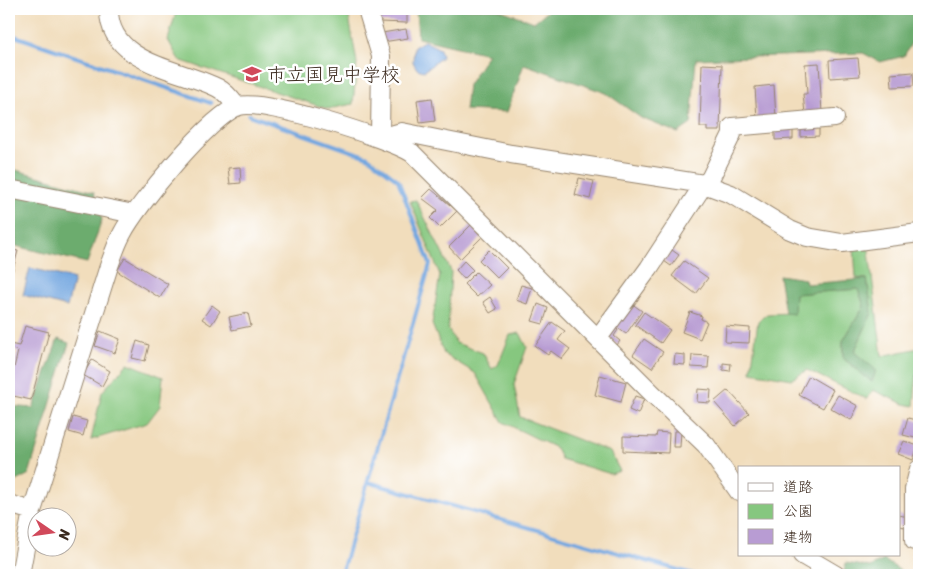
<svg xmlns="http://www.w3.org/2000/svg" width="928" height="584" font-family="Sriracha,'Klee One',sans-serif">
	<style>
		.green { fill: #86c77f; stroke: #60784e }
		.forest { fill: #6cac6e; stroke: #546b46 }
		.water { fill: #75a7e0; stroke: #58687f }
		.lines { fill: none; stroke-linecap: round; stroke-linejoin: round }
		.stream { stroke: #75a7e0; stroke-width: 4 }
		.building { fill: #b89cd3 }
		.minor-casing { stroke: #96846d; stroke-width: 20 }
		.minor { stroke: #fff; stroke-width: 18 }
		.labels { text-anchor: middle; stroke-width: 5; stroke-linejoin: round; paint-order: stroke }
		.poi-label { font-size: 19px; fill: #3b2a1e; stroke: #fff; text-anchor: start }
	</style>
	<rect width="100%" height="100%" fill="#fff"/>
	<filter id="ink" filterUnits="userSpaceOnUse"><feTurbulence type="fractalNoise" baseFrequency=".02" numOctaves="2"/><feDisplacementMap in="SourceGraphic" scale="10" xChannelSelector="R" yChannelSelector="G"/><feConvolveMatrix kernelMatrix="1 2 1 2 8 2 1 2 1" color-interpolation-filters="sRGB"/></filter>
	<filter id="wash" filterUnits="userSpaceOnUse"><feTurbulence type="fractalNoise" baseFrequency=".0096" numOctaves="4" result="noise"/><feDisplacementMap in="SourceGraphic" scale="20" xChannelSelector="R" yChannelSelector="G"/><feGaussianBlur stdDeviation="1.12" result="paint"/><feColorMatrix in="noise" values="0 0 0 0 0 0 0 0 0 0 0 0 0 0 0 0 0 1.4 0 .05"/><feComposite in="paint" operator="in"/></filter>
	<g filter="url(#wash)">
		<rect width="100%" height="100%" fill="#f1ddbc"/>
		<path class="green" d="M177,9H350L349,17L357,63L353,104L328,109L179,60L168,40Z
			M416,200L451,271L448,329L456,343L483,353L492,369L498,365L510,335L520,333L527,347L514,384L520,417L610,452L620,471L611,474L561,459L556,448L503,422L475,373L444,354L432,324L440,275L410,201Z
			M868,244L882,356L919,348L914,406L904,404L873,390L867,399L807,370L792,379L751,372L758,321L767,314L793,313L795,294L858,289L864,306L843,341V358L872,382L875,370L854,352L872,313L867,279L856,278L854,247Z
			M128,363L163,377L160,406L147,423L91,440L102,392Z"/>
		<path class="forest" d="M416,9H498L534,22L550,9H919V33H917L904,56L880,62L863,53L696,59L691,124L678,133L641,118L606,93L524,64L507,112L465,110L468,85L488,54L418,38Z
			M9,168L94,192L102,220L87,263L16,246L15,227L9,225Z
			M779,275L805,279L806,284L867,279L872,313L854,352L876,370L872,382L843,358V341L864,306L858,289L795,294L794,314L785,313Z
			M58,339L69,343L29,474L17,481L9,479V406L33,408Z
			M884,560L907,575H849L844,572L846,563L870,567Z"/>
		<path class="water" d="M424,41L440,49L442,57L424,71L417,69L413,62L414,47Z
			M30,268L74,279L67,307L23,295Z"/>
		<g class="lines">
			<path class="stream" d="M9,34L211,103
				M249,115L368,157L398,180L430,264L341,575
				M368,482L696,575"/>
		</g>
		<g id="blocks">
			<path class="building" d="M380,9L407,10V23L379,22Z
				M406,29L408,38L383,42L382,33Z
				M858,58L860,76L830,78L829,60Z
				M819,63L822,113L805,114L803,94H807L805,64Z
				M702,64L722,65L720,131H707V127H700Z
				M913,72L914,86L892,87L891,74Z
				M774,85L776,118L757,119L755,87Z
				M432,98L435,121L420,123L417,100Z
				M819,126V136L801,137V127Z
				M793,129V139L775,140V130Z
				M240,167L241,183L230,184L228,168Z
				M579,178L594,181L590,199L575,195Z
				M431,189L457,211L440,228L430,218L438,210L422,198Z
				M471,225L482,237L460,259L449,247Z
				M9,249L18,251L9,284Z
				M489,250L507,268L497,278L479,260Z
				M672,250L679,255L671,266L664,261Z
				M125,258L168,284L160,298L117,271Z
				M464,261L473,270L464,279L456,270Z
				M684,261L708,278L696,294L672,276Z
				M476,272L490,285L477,297L464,284Z
				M521,285L532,288L527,304L516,300Z
				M490,297L497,309L490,313L483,302Z
				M631,303L642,311L626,334L615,326Z
				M538,304L548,308L543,324L532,321Z
				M212,305L220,311L211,325L202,319Z
				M644,312L670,330L661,343L635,325Z
				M690,312L702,316L701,319L707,322L700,339L682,332Z
				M248,313L251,326L232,330L229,317Z
				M552,322L565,331L558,340L570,349L562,359L551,351L548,355L535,346Z
				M25,326L49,332L31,400L9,395L12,377L9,373L10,367L14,368L18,351L9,348L10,344L19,346Z
				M726,326L750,328L749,343L725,342Z
				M615,327L618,330L614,336L620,341L617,345L607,336Z
				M100,331L120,339L115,353L95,346Z
				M644,339L663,352L652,368L633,355Z
				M137,341L149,345L145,361L132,358Z
				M675,354L685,355V365L674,364Z
				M692,355L709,356L708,368L691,367Z
				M92,360L110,371L102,386L83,375Z
				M723,363L731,364L730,371L723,370Z
				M600,375L626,382L621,402L595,395Z
				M809,376L833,390L823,408L799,395Z
				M698,389L711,390L710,403L697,402Z
				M728,390L749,413L735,426L714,402Z
				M838,395L858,406L851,420L830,408Z
				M635,396L644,399L638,414L629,410Z
				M73,417L87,421L83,436L69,432Z
				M908,418L919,421V439L903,435Z
				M674,431H681L680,447H673Z
				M657,432L669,433L668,453L623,451V436L656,437Z
				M904,441L918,446L913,460L898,454Z
				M899,515L908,517L905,527L899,526Z"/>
		</g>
	</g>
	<g filter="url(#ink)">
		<use href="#blocks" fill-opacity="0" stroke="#96846d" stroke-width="1"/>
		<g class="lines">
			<g class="minor-casing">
				<path id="minor" d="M109,9C108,64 181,69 218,88C226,92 232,100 237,107
					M367,9L381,56L380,138L402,132L511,154L704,184L731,194L790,230L807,237L842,243L919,233
					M9,189L134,214
					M598,338L649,268L704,184L710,179L732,134V127L835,118
					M9,504L32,511
					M914,541V489L919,469
					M802,555L836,575
					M20,575L32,511L108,269C112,258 116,245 122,234C136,206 211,115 239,106C265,99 388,138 412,153L652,393L706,445L739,492"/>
			</g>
			<use href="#minor" class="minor"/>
		</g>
	</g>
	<defs>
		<g id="school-bare" transform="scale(1.5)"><path d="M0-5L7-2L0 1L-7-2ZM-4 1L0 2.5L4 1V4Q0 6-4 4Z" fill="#d1495b" stroke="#fff" stroke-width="2.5" paint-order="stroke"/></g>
	</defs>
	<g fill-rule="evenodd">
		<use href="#school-bare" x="252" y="74"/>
	</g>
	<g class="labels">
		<g class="poi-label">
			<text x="267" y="81">市立国見中学校</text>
		</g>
	</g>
	<rect width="928" height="584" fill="none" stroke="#fff" stroke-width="30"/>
	<rect x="738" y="466" width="162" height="90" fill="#ffffff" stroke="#b1aaa5"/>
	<rect x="748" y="483" width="25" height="8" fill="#ffffff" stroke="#b1aaa5"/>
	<text x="783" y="492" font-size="15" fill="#3b2a1e">道路</text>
	<rect x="748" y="504" width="25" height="15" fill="#86c77f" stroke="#b1aaa5"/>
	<text x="783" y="516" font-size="15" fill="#3b2a1e">公園</text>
	<rect x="748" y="529" width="25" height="15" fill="#b89cd3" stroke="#b1aaa5"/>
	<text x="783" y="542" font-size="15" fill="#3b2a1e">建物</text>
	<g transform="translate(52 532) rotate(103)"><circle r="24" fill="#ffffff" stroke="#b1aaa5"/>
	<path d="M0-4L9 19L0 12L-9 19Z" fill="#d1495b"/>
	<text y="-8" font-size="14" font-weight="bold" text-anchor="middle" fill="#3b2a1e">N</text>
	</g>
</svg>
